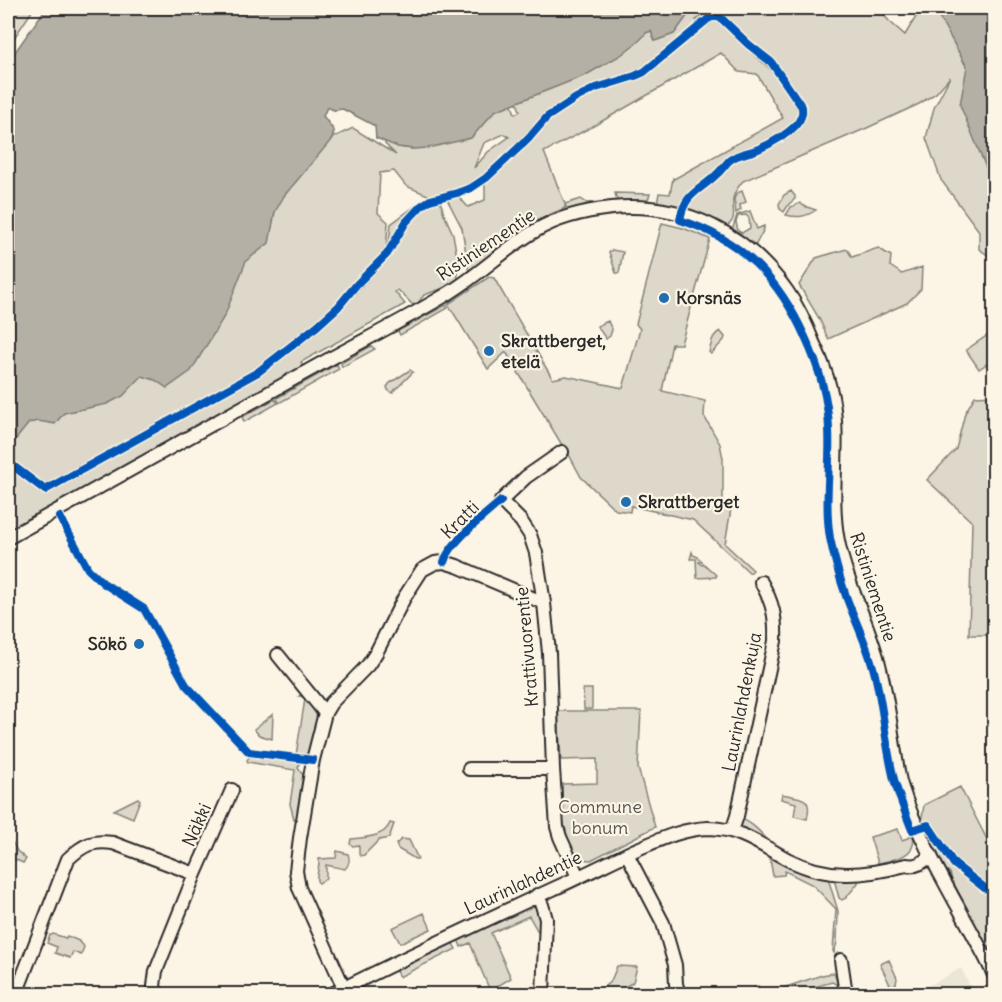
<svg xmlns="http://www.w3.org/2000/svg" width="1002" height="1002" font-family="Delius,sans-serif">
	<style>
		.built { fill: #ece6d7 }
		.green { fill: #ded8ca; stroke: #84827a; stroke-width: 1.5; fill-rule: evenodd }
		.water { fill: #b4b0a5; stroke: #7d7b74; stroke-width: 1.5 }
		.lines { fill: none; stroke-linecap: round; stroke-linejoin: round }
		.minor-casing { stroke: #2b2b2b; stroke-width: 16 }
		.minor { stroke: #fcf5e5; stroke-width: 12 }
		.cycleway-casing { stroke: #fcf5e5; stroke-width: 11 }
		.cycleway { stroke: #0057b8; stroke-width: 8 }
		.poi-dot { fill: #1f6fb2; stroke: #fcf5e5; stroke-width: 2 }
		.labels { text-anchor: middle; stroke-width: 4.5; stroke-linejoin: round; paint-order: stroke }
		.street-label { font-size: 18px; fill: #2b2b2b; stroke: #fcf5e5 }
		.poi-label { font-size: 18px; font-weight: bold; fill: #2b2b2b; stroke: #fcf5e5; text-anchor: start }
		.park-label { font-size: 18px; fill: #585653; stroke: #fcf5e5 }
	</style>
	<rect width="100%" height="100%" fill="#fcf5e5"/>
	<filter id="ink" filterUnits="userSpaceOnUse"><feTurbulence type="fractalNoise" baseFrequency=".0167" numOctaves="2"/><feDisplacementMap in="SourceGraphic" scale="12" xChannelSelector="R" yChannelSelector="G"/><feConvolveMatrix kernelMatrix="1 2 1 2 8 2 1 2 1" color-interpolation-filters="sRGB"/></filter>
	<g filter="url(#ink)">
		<path class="built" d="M961,968L974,994H912L932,984Z"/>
		<path class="green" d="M16,8H34L8,47V19Z
			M267,8L398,147L412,149L506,86L515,114L520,111L512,88L561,8H878L889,21L905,35L917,15L925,8H948L939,15L966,66L994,98V259L979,249V231L941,180L926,138L934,108L950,77L936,93L919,104L867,128L743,181C739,186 734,191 733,199C731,210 739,218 726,227L706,217L657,204L659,193L670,194L673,178L674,179L783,118L757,74L739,72L721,53L597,124L544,152L565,204L581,199L587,203L617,201L615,193L650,194L647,203L569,211L565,205V208L526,225L469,273L462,228L447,199L459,197L468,207L485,200V184L542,128V122L491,171L457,191L430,196L406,186L394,171L380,173L378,213L388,222L386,251L334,307L292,343H297L334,316L387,260L391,224L419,203H431L440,200L444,214L453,234L457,257L458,283L424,295L418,303L413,305L398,290L395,292L405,304L301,362L303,367L8,532V184ZM714,9L776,63L804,106V117L799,125L795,122L798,116V110L782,83L768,67L753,54L743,40L716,19L707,26L696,20ZM327,107L334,110L343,109L376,126V138L384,140L385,144L396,155L353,128L332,138L334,131L323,116ZM504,134L509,137L488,152L474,168L484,143Z
			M742,191L746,202L740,205L741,210L736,213L734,199L737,193Z
			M791,191L795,196V199L789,204L784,212L780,209L779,204L784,195Z
			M800,203L804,206L816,210C806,217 798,218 786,215L791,207Z
			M750,211L757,229L764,226V229L755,246H752L732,231L737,215ZM746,215L749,218L750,228L742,233L738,231L736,222L738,216Z
			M662,223L683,228L710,239L681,344H672L662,391L705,401L704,416L720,444L723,458V504L731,509L725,544L753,570L750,573L693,520L631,506L630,512L616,510L581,477L567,451L562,445L506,352L488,369L448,304L489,277L494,278L552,378L553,379L566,376L623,388L640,329L636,324Z
			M878,248L891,256L890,266L902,274L922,267L921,289L907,303L828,339L820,320L799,285L816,258L847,249L852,257Z
			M612,250L623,252L619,273H616L609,252Z
			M446,305L448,308L400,335L398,331Z
			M608,321L612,330L610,336L606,339L597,326Z
			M720,331L725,337L724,340L711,354L709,352C712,343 711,336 720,331Z
			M994,331V359L979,369L966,350Z
			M371,346L375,349L342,367L341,363Z
			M337,364L339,369L279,403L277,398Z
			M410,370L413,372L392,393L388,390L387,387L390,383Z
			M994,395V646L986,635H969L972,522L927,480L956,449L965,413L975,396Z
			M275,399L278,403L244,422L242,417Z
			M692,552L693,555L696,556L702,561L699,562L702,565L703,563L716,575V577L697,578L696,559H690Z
			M583,689H592V709H584Z
			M303,693L313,707L317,717L308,752L303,756L296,755L305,699L304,697L299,696Z
			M558,711H641L638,768L655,827L591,860L576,859L567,836L562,816V784L597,783V759L561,760Z
			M273,714L272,739L259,735L254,729Z
			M255,754L300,761L298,768L303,775L297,818L294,819L290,804L295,770L248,762L247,760L250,756Z
			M960,787L994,853V952L982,938L952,880L950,873L942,867L919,821L922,817L924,805Z
			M782,794C801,798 813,796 807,819L794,816L796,803L781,799Z
			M138,798L140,800L133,818L114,810Z
			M739,818C753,822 762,835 772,844L743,830L740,827Z
			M390,823L394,824L389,838L379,840L364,855L361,856L359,854V847L358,845L353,846L350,844L351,839C365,837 384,838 390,823Z
			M898,829L902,840L913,836C918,856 893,860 878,863L870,837Z
			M10,838L17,851L26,859L23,863L10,857L8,858V839Z
			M402,839L409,840L418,859H415L398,849L396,844Z
			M337,851L348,854C350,859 349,865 345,869L326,865V878L319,883L317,881C316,873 320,867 319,859L336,858Z
			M765,852L828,878L838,911L837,942L834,953L833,951L836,909L813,885L785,871L784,875L773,876L770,859Z
			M834,879H858V883L846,898L842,900L839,898Z
			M534,903L538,905L542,914V939L529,916L491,933L511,978L490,991L470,943L461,947L458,939Z
			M424,913L431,929L400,943L392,928Z
			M53,934L66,938L67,936L79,941V942L83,945L84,947L81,955L73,952L70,958L55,953L57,947L47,943L50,935H52Z
			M452,942L456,949L399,977L395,969Z
			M889,960L897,978L896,984L891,987L880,964Z
			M617,966L637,967L633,982L622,989V994H602L605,986L611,981Z
			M833,973L835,975L838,985L832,982L789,994H742L758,986L765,994L822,975Z"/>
		<path class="water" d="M46,8H693L674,34L655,41L651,31L646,33L641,39L621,55L586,75L495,111L471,138L428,148L413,149L398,147L376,138L375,126L343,109L334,110L327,107L323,116L334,131L332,139L284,196L275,212L269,243L246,261L225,315L191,371L167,388L155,380L142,376L123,396L107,404L64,413L55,424L38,421L29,423L8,449V62Z
			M926,8H994V187L960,105L967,67L938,15Z"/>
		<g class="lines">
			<g class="minor-casing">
				<path id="minor" d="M562,452L526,477L501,501L521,521L530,535L536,553L544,603L549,653L553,769L557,827L560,837L578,877
					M8,538C107,482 207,428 306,372C354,345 403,321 449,293C479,275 504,249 535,231C558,217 585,211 612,208C683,201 747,234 787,291C798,307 806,324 813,342C820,357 826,372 830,388C843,438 828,490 838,541C846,582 866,618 877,657C886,688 890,721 895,753C897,764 898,775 901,785C922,852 964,912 994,975
					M278,655L325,713
					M469,769H553
					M732,831L737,816L775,641C776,617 773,603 761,582
					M627,854L663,923L675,965L676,984L679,994
					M195,874L232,790
					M537,895L542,905L546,919L543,994
					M841,960L846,994
					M344,988L299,888L296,871L300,838L313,760L325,713L331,703L368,665L376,653L404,598L422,570L435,563L444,562L457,566L544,603
					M16,994L68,859C83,845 92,840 113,843L195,874L156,971L154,986L157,994
					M332,994C404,958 479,923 553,889C580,877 607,863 635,850C659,840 681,829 708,828C739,828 761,845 787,859C828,880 864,876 906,865C918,867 923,862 931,855"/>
			</g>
			<use href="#minor" class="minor"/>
			<g class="cycleway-casing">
				<path id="cycleway" d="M8,462L45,490L258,372L317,326L338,307L357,284L387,254L406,222L421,206L430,200L457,193L471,188L486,178L529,138L547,117L576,98L596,88L635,76L644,72L708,19C713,16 717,16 722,19L748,44L771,62L802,107C802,111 803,113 801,117C797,130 769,145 756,150C748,153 738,154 730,160C725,164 722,170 717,174C699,192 685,192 680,220C741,239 779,279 805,337C819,367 828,396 829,429C831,465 824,502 830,538C834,558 840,579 847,599C856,623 868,647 874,671C884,708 885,747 895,783C900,799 906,815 912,830L928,825L954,864L986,889L994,892
					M60,517L88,569L103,583L144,609L186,685L249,752L313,760
					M444,562C450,542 485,515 501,501"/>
			</g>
			<use href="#cycleway" class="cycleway"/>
		</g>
	</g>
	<g class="poi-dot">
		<circle cx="664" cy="298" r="6"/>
		<circle cx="489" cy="351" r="6"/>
		<circle cx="626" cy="502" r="6"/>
		<circle cx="139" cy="644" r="6"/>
	</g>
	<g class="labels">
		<g class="street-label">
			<text transform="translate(486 245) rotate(-34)" y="6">Ristiniementie</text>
			<text transform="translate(460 520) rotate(-45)" y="6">Kratti</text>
			<text transform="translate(873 587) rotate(72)" y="6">Ristiniementie</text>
			<text transform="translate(527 647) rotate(-95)" y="6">Krattivuorentie</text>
			<text transform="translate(742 702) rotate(-79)" y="6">Laurinlahdenkuja</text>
			<text transform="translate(197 825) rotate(-66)" y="6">Näkki</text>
			<text transform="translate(523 883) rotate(-25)" y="6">Laurinlahdentie</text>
		</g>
		<g class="poi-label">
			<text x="676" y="304">Korsnäs</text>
			<text x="501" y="347">Skrattberget,<tspan x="501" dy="21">etelä</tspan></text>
			<text x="638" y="508">Skrattberget</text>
			<text x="127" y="650" text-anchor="end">Sökö</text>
		</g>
		<g class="park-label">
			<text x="600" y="813">Commune<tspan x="600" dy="21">bonum</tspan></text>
		</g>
	</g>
	<rect width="1002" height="1002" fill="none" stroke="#fcf5e5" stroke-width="30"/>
	<rect x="15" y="15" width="972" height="972" fill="none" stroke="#2b2b2b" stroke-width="2" filter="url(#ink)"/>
</svg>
